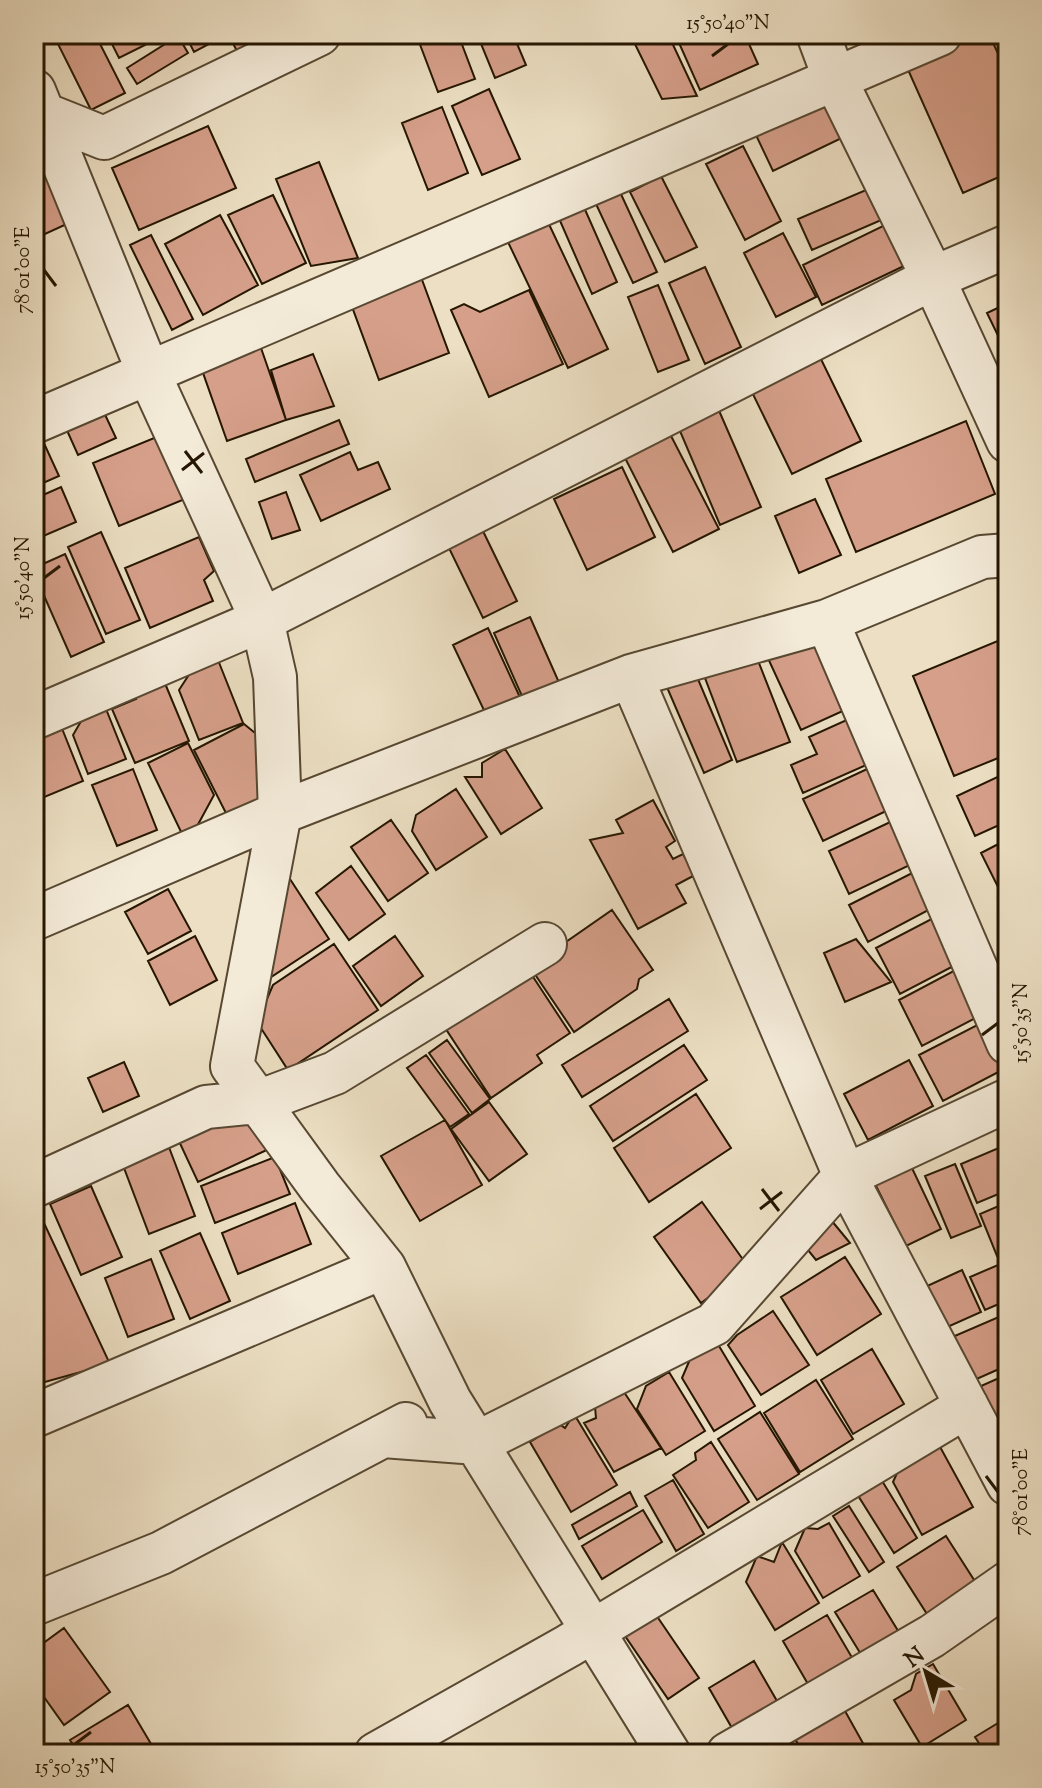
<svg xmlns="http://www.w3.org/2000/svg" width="1042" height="1788" font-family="'Sorts Mill Goudy',serif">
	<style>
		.building { fill: #d69f8a; stroke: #251601; stroke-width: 2 }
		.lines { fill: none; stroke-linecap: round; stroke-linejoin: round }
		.minor-casing { stroke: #574832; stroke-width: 46 }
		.minor { stroke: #f3ead8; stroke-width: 42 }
		.ticks { fill: none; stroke: #251601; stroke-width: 3 }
		.neatline { fill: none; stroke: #251601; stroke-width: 3 }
		.ticks-label { font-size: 20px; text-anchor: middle; fill: #251601 }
	</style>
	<rect width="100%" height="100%" fill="#ecdfc3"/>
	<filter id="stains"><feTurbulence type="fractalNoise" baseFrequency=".0025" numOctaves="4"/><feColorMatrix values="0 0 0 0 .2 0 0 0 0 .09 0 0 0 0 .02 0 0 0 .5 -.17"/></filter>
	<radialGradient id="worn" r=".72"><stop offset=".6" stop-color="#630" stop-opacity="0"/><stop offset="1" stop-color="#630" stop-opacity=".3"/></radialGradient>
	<path class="building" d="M68,34H95L125,93L91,110L56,40Z
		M107,34H167L119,58Z
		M185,34H223L224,36L194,52Z
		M228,34H274L238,53Z
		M416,34H458L475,79L438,92Z
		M477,34H513L526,65L495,78Z
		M531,34H559L535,44Z
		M630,34H668L697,96L662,99Z
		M675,34H768V35L749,44L758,64L700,90Z
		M898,34H989L1000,58L1008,57V173L963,193L893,36Z
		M178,36L188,53L137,84L127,68Z
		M489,89L520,159L482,175L452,106Z
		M831,98L848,135L773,171L755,133Z
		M442,107L468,173L428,190L402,123Z
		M208,126L236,188L139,230L112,168Z
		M743,146L781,221L745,240L706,164Z
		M34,148L69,223L34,239Z
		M319,162L358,258L311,266L276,179Z
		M661,176L697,247L665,262L630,192Z
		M873,187L886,218L812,250L798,219Z
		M620,192L657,272L633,283L596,204Z
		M273,195L306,263L262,284L228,215Z
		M579,196L617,282L592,294L554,207Z
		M538,201L608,349L568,368L498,221Z
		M220,215L258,285L203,315L165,244Z
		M885,225L904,266L822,305L803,265Z
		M783,233L816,297L776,317L744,253Z
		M151,235L193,319L172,330L130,245Z
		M705,267L741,347L705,364L669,283Z
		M421,277L449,353L379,380L351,304Z
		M658,285L689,360L658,372L628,297Z
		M529,290L563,364L489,397L451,310L464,304L480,312Z
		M1008,303V356L987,313Z
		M261,348L286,420L227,441L202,370Z
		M817,351L861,441L792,474L748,384Z
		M313,354L334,406L286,420L271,370Z
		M93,389L116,438L78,455L56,406Z
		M717,406L761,507L720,525L677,424Z
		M339,420L349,444L255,482L246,459Z
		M966,421L995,494L856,552L826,479Z
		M37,428L59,476L34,487V429Z
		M669,432L719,529L673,552L624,456Z
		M159,436L185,499L119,526L93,463Z
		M350,452L358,470L378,462L390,489L321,521L300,475Z
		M622,467L655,537L587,570L554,499Z
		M61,487L76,522L34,540V499Z
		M286,492L300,530L272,539L259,502Z
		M815,499L841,555L799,573L775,516Z
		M481,527L517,601L483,618L447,544Z
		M101,532L140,620L106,634L68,547Z
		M199,537L214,571L204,580L213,601L150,628L125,568Z
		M65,554L104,642L71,657L34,573V568Z
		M530,617L561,687L525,703L494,633Z
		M488,628L524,706L490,723L453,645Z
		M822,629L856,705L801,730L766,654Z
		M1000,640L1008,658V754L954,776L913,676Z
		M757,658L790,742L737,762L705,678Z
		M218,660L243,723L199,740L179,690L192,670Z
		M159,669L189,741L135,763L112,709L136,699L128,681Z
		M695,672L732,760L704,773L666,685Z
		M104,704L126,759L88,774L73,735L87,711Z
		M862,713L882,758L803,793L791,765L817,754L809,737Z
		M59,721L83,781L42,798L34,777V731Z
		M244,724L260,737L268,731L258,812L232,825L194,750Z
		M188,743L214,795L195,830L183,836L148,763Z
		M505,749L542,808L501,834L465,777H482V763Z
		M882,762L901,804L823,841L803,799Z
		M133,769L157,830L117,846L92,785Z
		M1008,772V821L975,836L957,796Z
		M456,789L487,837L436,870L412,831L416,815Z
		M653,800L675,841L666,847L673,859L683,854L695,875L676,885L686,903L638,929L590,840L623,833L616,820Z
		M907,814L912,864L849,894L829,851Z
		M391,820L428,873L388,901L351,847Z
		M1008,839V882L998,887L981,853Z
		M928,865L938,905L868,942L849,905Z
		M351,866L385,914L349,940L316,893Z
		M288,876L329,939L265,981Z
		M168,889L191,931L148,954L125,912Z
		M1008,892V918L998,897Z
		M612,910L653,970L639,979L637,989L574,1032L530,967Z
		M941,914L965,960L900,994L876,948Z
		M195,936L217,980L170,1005L148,961Z
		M395,936L423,976L381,1006L353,966Z
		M856,939L891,982L845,1002L824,953Z
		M334,944L378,1010L288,1070L257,1022L273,985Z
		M518,954L570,1033L537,1055L542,1063L491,1098L436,1014Z
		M963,966L987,1012L922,1046L899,1000Z
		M669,999L688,1031L582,1097L562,1065Z
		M985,1021L1008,1067L943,1101L919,1055Z
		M447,1040L490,1099L472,1113L429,1053Z
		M684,1045L707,1080L613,1141L590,1106Z
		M426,1055L469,1114L450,1127L407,1068Z
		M909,1060L933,1106L868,1140L844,1094Z
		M124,1062L139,1096L103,1112L88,1078Z
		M696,1094L731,1148L649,1202L614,1148Z
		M489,1102L527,1154L489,1181L451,1129Z
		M248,1104L269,1149L198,1182L177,1137Z
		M445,1120L482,1185L420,1221L381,1156Z
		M167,1142L195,1216L149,1234L121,1160Z
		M1008,1144V1190L977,1203L961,1164Z
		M275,1157L290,1194L215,1223L201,1186Z
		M955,1164L981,1226L951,1238L925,1176Z
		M911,1166L941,1229L906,1246L875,1184Z
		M91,1186L122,1257L81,1275L50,1204Z
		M702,1202L749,1268L701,1303L654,1237Z
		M1008,1202V1251L997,1256L980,1214Z
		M295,1203L311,1244L238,1274L222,1233Z
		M36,1206L110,1364L34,1385V1207Z
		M822,1209L850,1243L816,1260L791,1229Z
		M200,1233L230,1301L190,1319L160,1251Z
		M845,1257L881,1314L817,1355L781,1297Z
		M151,1259L174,1319L128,1337L105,1278Z
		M998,1265L1008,1287V1300L985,1310L970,1277Z
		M962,1270L981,1312L943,1329L925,1287Z
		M773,1311L809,1365L761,1395L728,1345L737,1335Z
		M1008,1313V1365L970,1382L950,1338Z
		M716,1341L755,1406L714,1431L682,1378L691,1357Z
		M872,1349L904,1404L853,1434L821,1380Z
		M669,1372L705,1431L666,1455L637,1409L646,1386Z
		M1008,1374V1426L992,1433L972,1390Z
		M816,1380L853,1439L800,1472L764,1413Z
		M622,1389L661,1448L614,1472L584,1423L596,1418L595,1407Z
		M760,1412L799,1474L757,1500L718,1439Z
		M574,1414L617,1485L571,1512L530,1442L559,1424L565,1428Z
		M711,1442L749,1502L708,1528L673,1475L696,1460L695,1453Z
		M939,1445L973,1507L922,1535L893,1482L902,1462Z
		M876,1471L917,1538L894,1553L852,1486Z
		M673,1480L704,1534L676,1551L645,1496Z
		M630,1492L637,1506L579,1539L572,1525Z
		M849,1506L884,1562L869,1572L833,1516Z
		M643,1510L662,1542L602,1579L582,1546Z
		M829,1523L860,1576L823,1598L795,1551L805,1528L818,1529Z
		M946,1536L976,1583L927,1614L897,1567Z
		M782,1542L819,1603L775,1630L746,1582L757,1556L774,1562Z
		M873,1590L900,1634L862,1656L835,1612Z
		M652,1609L699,1678L668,1699L621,1630Z
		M827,1615L857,1666L812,1691L783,1641Z
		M64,1628L110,1692L64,1725L34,1683V1650Z
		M754,1661L777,1701L732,1728L709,1688Z
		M933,1664L966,1720L922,1747L894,1700L911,1690L916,1674Z
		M128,1705L157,1754H79L70,1740Z
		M845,1711L869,1754H804L795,1739Z
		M1008,1717V1754H986L975,1737Z"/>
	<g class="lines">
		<g class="minor-casing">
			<path id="minor" d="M818,34L834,77L933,278L1008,246
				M34,91L149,374L262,620L275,677L280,813L631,676L827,621L982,557L1008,555
				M34,118L44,114L104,138L319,34
				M34,422L940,34
				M827,621L1008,1043
				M631,676L845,1176L1008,1100
				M34,718L262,620L933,278L1008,441
				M34,919L280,813L232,1066L320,1187L384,1267L34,1416
				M34,1186L206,1107L258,1102L335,1073L545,944
				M384,1267L450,1401L669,1754
				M383,1436L477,1443L714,1324L845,1176L1008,1484
				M34,1604L161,1553L406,1424
				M376,1754L568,1646L967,1406
				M728,1754L932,1636L1008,1583"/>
		</g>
		<use href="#minor" class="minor"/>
	</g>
	<path class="ticks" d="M712,56L728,44M44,270L56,286M185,451L202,473M182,470L204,453M44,578L60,566M982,1035L998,1023M762,1189L779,1211M760,1209L782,1192M986,1476L998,1492M75,1744L91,1732"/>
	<rect width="1042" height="1788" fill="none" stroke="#ecdfc3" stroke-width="88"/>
	<g transform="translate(926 1672) rotate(322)" stroke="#f3ead8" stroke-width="6" paint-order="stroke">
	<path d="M0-6L14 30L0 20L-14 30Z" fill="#251601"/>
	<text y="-12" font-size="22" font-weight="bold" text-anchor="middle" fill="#251601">N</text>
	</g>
	<rect x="44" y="44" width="954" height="1700" class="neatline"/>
	<g class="ticks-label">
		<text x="728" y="29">15°50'40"N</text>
		<text transform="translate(22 270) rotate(-90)" y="7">78°01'00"E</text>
		<text transform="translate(22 578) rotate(-90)" y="7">15°50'40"N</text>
		<text transform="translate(1020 1023) rotate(-90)" y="7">15°50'35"N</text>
		<text transform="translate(1020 1492) rotate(-90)" y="7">78°01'00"E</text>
		<text x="75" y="1773">15°50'35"N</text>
	</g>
	<rect width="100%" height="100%" filter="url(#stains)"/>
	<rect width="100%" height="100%" fill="url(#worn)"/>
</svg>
